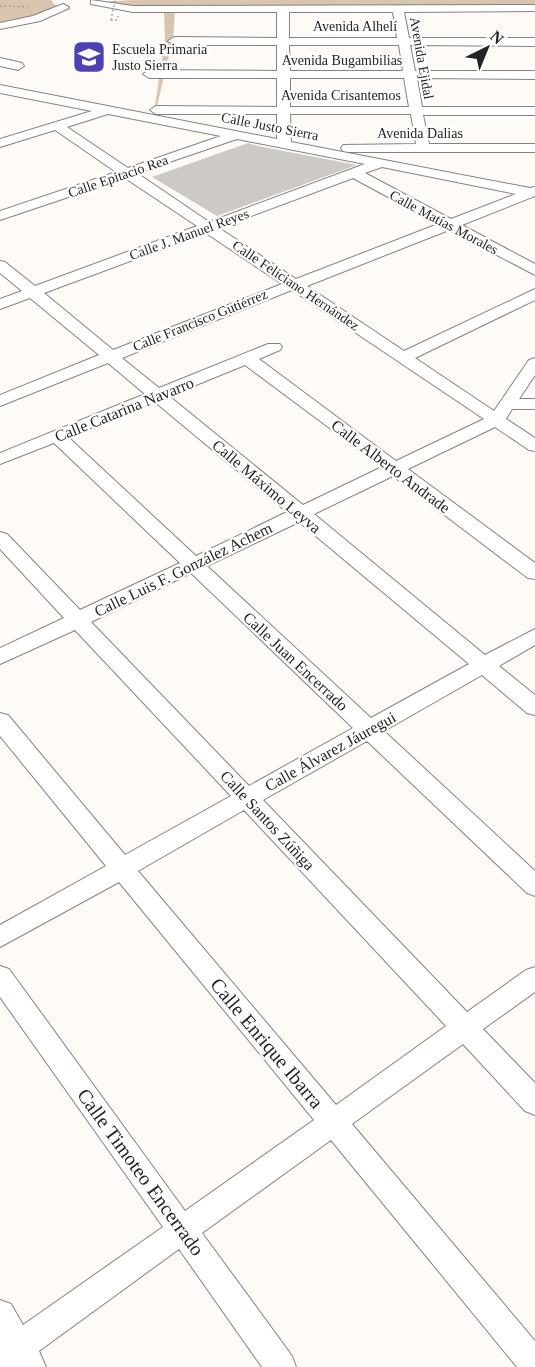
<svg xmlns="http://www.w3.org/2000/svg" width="535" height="1367" font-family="Georgia,serif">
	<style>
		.green { fill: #d9c5ad }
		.building { fill: #cdc9c4 }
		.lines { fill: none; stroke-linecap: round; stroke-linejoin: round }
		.street-casing { stroke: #86827d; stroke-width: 2 }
		.path { stroke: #979490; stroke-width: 1.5; stroke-dasharray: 1.5 3; stroke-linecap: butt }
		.street { fill: #fff; fill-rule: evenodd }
		.path-bridge { stroke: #979490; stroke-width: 1.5; stroke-dasharray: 1.5 3; stroke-linecap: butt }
		.labels { text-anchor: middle; stroke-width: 4.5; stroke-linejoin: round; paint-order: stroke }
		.far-street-label { font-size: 14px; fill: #252422; stroke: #fff }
		.far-poi-label { font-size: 14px; fill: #252422; stroke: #fff; text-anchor: start }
		.street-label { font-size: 16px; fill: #252422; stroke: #fff }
		.near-street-label { font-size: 20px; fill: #252422; stroke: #fff }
	</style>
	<rect width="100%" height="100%" fill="#fefaf5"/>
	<path class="green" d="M0,0H51L55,5L72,9L0,27Z
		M137,0H535V8L117,5L109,1Z
		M164,12H175L173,39L157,106H155L165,38Z"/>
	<path class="building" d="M248,143L258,146L357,165L217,216L152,177Z"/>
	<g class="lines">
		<g class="street-casing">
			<path id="street" d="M91,0L133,6L535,5V11L404,12L409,38H535V46L410,45L415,71H535V79L417,78L422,107H535V115H423L429,144H535V152H348L343,151L341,148L343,145L416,144L411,114H290L291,142L530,188L535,187V196L462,225L535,264V275L449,230L307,286L404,351L535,289V300L415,358L494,411L529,360L535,358V375L519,399H535V409H512L506,419L535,438V451L529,450L495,427L408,469L535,563V579L528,578L393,476L314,514L485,655L535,629V645L499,666L535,695V715L527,713L482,675L384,731L535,871V896L527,893L367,741L263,800L467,1012L526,970L535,967V992L483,1029L535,1083V1115L525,1111L463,1044L352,1124L535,1341V1367H517L331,1140L202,1233L292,1356L296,1367H262L179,1249L39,1351L46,1367H0V1300L11,1304L23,1325L163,1227L0,997V966L9,969L185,1211L314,1120L119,882L0,947V925L106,866L0,736V713L8,715L125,855L231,796L75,630L0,664V648L64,618L0,549V532L7,534L80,610L180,563L54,443L0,464V453L145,394L108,363L0,406V395L99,355L30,298L0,309V299L22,291L0,273V261L5,262L35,286L197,226L125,178L0,220V211L116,172L55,130L0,147V139L92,111L0,93V85L277,139V114H156L150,110L156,106L277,107V78H149L143,74L149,70L277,71V45H174L168,41L174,37L277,38V12H133L91,4ZM289,12H393L397,38H289ZM289,45H399L403,71H290ZM290,78H404L409,107H290ZM108,114L221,136L128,168L67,127ZM237,139L365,164L209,222L137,173ZM382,167L516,194L451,219L365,173ZM353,178L438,224L296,279L219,228ZM206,233L282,284L113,350L44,293ZM292,290L484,419L396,461L259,359L280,350L282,347L280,344H268L159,388L122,358ZM245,365L382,467L303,505L169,396ZM155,402L287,512L196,556L68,437ZM299,522L469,664L371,718L207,566ZM191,573L353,728L249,786L91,622ZM244,810L446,1026L336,1105L138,871Z
				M63,4L69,7L67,9L40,21L0,29V23L33,16Z
				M0,58L22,63L24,66L18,70L0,66Z"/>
		</g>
		<path class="path" d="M0,6L28,7
			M111,20H117L118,16"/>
		<use href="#street" class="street"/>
		<path class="path-bridge" d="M111,20L115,0"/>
	</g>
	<defs>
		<g id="school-square" transform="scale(1.725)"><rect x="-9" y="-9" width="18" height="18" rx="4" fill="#4e40b7" stroke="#fff"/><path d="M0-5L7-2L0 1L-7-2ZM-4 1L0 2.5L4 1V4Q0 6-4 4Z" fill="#fff"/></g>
	</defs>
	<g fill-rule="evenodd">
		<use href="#school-square" x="89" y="57"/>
	</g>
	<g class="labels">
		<g class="far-street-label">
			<text x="355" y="31">Avenida Alhelí</text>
			<text transform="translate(422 58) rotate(80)" y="5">Avenida Ejidal</text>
			<text x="342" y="65">Avenida Bugambilias</text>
			<text x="341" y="100">Avenida Crisantemos</text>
			<text transform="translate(270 126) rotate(11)" y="5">Calle Justo Sierra</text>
			<text x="420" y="138">Avenida Dalias</text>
			<text transform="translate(118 176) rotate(-19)" y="5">Calle Epitacio Rea</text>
			<text transform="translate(444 222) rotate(28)" y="5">Calle Matías Morales</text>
			<text transform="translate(189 234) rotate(-20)" y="5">Calle J. Manuel Reyes</text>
			<text transform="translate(296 285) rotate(34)" y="5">Calle Feliciano Hernández</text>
			<text transform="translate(200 320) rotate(-22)" y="5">Calle Francisco Gutiérrez</text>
		</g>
		<g class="far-poi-label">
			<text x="112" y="54">Escuela Primaria<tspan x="112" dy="16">Justo Sierra</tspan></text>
		</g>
		<g class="street-label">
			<text transform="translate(124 409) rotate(-22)" y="6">Calle Catarina Navarro</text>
			<text transform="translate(391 466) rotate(37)" y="6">Calle Alberto Andrade</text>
			<text transform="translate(267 486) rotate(40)" y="6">Calle Máximo Leyva</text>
			<text transform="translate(183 569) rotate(-26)" y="6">Calle Luis F. González Achem</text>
			<text transform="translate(296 661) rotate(43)" y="6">Calle Juan Encerrado</text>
			<text transform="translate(330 751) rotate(-29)" y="6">Calle Álvarez Jáuregui</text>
			<text transform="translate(268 820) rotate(47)" y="6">Calle Santos Zúñiga</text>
		</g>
		<g class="near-street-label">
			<text transform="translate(267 1043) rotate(50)" y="7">Calle Enrique Ibarra</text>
			<text transform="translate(141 1172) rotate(54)" y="7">Calle Timoteo Encerrado</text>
		</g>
	</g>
	<g transform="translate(487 48) rotate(43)" stroke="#ffffff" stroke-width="4.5" paint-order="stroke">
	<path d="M0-4.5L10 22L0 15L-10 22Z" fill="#252422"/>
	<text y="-9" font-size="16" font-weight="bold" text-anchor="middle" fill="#252422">N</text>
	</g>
</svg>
